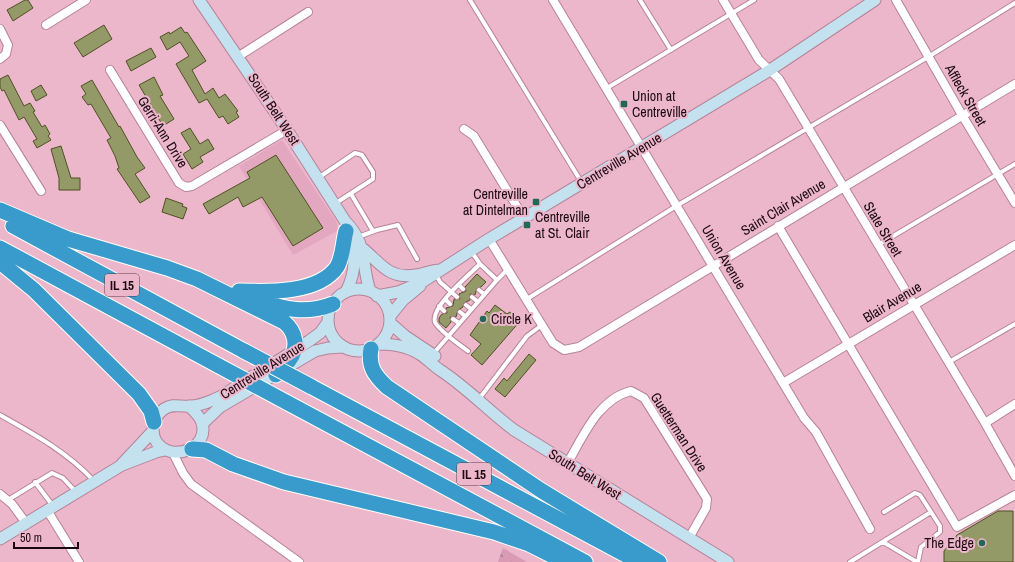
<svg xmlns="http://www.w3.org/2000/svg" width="1015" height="562" font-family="'Archivo Narrow',sans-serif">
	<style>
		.built { fill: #e4a7c0 }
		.forest { fill: url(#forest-firs) }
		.building { fill: #949968; stroke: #4e5123 }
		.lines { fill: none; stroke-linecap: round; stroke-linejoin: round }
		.service-casing { stroke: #b68397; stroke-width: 6 }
		.minor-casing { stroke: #b68397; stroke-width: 10 }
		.secondary-casing { stroke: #b68397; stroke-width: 13 }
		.motorway-casing { stroke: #fff; stroke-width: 17 }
		.service { stroke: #fff; stroke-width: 4 }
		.minor { stroke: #fff; stroke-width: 8 }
		.secondary { stroke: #c3e1ef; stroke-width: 11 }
		.motorway { stroke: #389bcb; stroke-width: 15 }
		.motorway-bridge-casing { stroke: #fff; stroke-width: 17; stroke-linecap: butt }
		.motorway-bridge { stroke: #389bcb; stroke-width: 15 }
		.poi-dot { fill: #256756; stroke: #ecb6cb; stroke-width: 1.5 }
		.labels { text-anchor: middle; stroke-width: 4; stroke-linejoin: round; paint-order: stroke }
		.shield { fill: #ecb6cb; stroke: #5a3d49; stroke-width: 1 }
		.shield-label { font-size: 13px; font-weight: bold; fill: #1b0911 }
		.street-label { font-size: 14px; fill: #1b0911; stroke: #ecb6cb }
		.poi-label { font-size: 14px; fill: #1b0911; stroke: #ecb6cb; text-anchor: start }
	</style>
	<defs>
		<pattern id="forest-firs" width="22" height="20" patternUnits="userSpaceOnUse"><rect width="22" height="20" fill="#d99ab3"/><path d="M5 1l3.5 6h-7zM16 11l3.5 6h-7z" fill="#ba8399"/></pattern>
	</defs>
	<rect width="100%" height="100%" fill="#ecb6cb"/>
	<path class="built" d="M282,140L336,221L339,230L293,255L239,166Z"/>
	<path class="forest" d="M503,548L527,562H498Z"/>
	<path class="building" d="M25,0H28L33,8L13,21L7,10Z
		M104,25L112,39L83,57L74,43Z
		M181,27L185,33L187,32L206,61L192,70L205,94L213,88L219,98L225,94L238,111L236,112L239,117L228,124L223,116L219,118L207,99L199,103L176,64L189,56L180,42L167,50L160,37L169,32L170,34Z
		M151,48L156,57L131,71L126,61Z
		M8,75L24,106L30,103L35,111L33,112L42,127L45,125L50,134L48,136L51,140L37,148L33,141L37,139L24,117L19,120L4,90L2,91L0,87V79Z
		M154,77L163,95L160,96L174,119L163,126L139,85Z
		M92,80L119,127L120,126L137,157L145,168L135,174L150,197L140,203L117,169L119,168L115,156L107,140L111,138L91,104L88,105L82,97L86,94L81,86Z
		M41,85L47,95L36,101L31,91Z
		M190,128L200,144L208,139L214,149L200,157L203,162L192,169L183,154L191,149L181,133Z
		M61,146L71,178H80V190H59V178L51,149Z
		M276,155L323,228L293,246L262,197L243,207L238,197L209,214L203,204L250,178L247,172Z
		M166,198L183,204L182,206L187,208L183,219L162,212Z
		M477,274L486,282L481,287L477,288L475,295L470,294V300L464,303L463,307L458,310L456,317H450L451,322L446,328L439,322V318L442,314L447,313L446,308L453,306L454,299H460L459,294L466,291L465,287Z
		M495,305L507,314L510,312L521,320L482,365L471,355L481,344L470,335L487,311L489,313Z
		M529,354L536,360L505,397L495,389L504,378L507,381Z
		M998,511H1013V562H944V551L957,535Z"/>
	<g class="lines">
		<g class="service-casing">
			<path id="service" d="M470,0L582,183
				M640,0L671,50
				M607,88L754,0
				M318,178L355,153L362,155L373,172V179L336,203
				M351,194L373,231
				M358,237L377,230L398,225L417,259
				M878,245L1015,164
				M471,251L480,264L497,280
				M436,275L440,282L457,297
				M459,285L463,289
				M479,290L484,294
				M472,297L478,302
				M445,299L450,304
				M527,299L678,205L928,57L1015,3
				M466,305L471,309
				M439,306L444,311
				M460,312L465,316
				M453,319L459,323
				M468,351C460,345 439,331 435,322C430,307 470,274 480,264
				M433,354L497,280L508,269
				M949,362L1015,324
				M479,399L527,336L542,325
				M0,415C34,434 67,452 94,481
				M35,482L53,506
				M8,500L52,473L63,478L76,492
				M884,512L915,493L920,495L931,512
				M883,542L917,562
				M850,562L931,512L940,526V532L921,547L918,562"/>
		</g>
		<g class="minor-casing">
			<path id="minor" d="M553,0L804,418L816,432L870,529
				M723,0L759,60L779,79L985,423L1015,476
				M896,0L962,115L1015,203
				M46,25L86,0
				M0,29L8,45L6,54L0,59
				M239,56L308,12
				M110,70L179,183L186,187L192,186L287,130
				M0,125L41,191
				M464,129L474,136L524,218
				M778,226L957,527L1015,495
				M489,239L553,343L564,350L579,347L1015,84
				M783,383L1015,245
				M985,423L1015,404
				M173,453L183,473L191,484L299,562
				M567,464C583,437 598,399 631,391L644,398L707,499L706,508L689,538
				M0,494L12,504L26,523
				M47,510L79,562"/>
		</g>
		<g class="secondary-casing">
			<path id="secondary" d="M199,0L287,130L345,221C368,244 361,264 370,291
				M362,248C380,262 388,280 416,275C424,274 431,270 440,270
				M328 320a31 31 0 1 1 62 0a31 31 0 1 1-62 0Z
				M346,292C357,270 356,254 346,231
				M377,296L398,292L422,282L489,239L770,70L875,0
				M390,316L403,300L420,286
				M390,323L405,336L435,356
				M380,344C395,344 411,347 424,357C429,361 434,366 440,370C466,387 489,411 514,430L728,562
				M189,406C194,411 200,416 202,423C209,447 176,461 160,446C149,436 152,417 164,409C173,403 180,407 190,406C198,406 206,403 213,400C224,396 235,387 245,381C266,368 288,355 309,341L320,333L328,322
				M202,424L220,407L315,351L328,348L343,347
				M122,464L153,431
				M0,539L122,465L156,452L165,450"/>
		</g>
		<g class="motorway-casing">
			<path id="motorway" d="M0,210L68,239L167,268L197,279L284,322C295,331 299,346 290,359C286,365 280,369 276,375
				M13,226L244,351
				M0,248L219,366
				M0,262L34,290L139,394L151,411L154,422
				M239,291C268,292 318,294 337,267C343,257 343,242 346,231
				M259,300C285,310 307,314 333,304
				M371,349C368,366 374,375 387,387L542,491L659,562
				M310,386L639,562
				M286,402L585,562
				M192,449L206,450L233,464L284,482L494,532L529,544L565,562"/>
		</g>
		<use href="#service" class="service"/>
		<use href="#minor" class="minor"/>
		<use href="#secondary" class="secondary"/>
		<use href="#motorway" class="motorway"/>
		<g class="motorway-bridge-casing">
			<path id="motorway-bridge" d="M244,351L310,386
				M219,366L286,402"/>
		</g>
		<use href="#motorway-bridge" class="motorway-bridge"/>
	</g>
	<g class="poi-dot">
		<rect x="620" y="100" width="8" height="8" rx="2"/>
		<rect x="532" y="198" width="8" height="8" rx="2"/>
		<rect x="523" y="221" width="8" height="8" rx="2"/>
		<circle cx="483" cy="319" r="4"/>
		<circle cx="982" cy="543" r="4"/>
	</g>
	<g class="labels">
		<g class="shield">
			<rect x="105" y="274" width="34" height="22" rx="3"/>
			<rect x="457" y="463" width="34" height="22" rx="3"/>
		</g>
		<g class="shield-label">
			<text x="122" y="290">IL 15</text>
			<text x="474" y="479">IL 15</text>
		</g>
		<g class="street-label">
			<text transform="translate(966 95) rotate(60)" y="5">Affleck Street</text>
			<text transform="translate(274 109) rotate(57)" y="5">South Belt West</text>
			<text transform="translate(163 132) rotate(58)" y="5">Gerri-Ann Drive</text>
			<text transform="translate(619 161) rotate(-31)" y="5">Centreville Avenue</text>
			<text transform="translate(783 207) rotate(-31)" y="5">Saint Clair Avenue</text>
			<text transform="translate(883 229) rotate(59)" y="5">State Street</text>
			<text transform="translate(724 257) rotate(59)" y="5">Union Avenue</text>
			<text transform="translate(892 302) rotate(-31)" y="5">Blair Avenue</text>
			<text transform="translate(262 370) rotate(-32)" y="5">Centreville Avenue</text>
			<text transform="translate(679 432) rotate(57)" y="5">Guetterman Drive</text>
			<text transform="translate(585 474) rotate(32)" y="5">South Belt West</text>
		</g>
		<g class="poi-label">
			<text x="632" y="101">Union at<tspan x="632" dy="16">Centreville</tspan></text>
			<text x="528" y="199" text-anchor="end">Centreville<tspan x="528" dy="16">at Dintelman</tspan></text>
			<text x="535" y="222">Centreville<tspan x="535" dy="16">at St. Clair</tspan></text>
			<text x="491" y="324">Circle K</text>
			<text x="974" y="548" text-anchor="end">The Edge</text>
		</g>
	</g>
	<path d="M14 542v6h64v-6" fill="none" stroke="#1b0911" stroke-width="2"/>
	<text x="20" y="542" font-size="12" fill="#1b0911" stroke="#ecb6cb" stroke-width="3" paint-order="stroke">50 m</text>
</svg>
